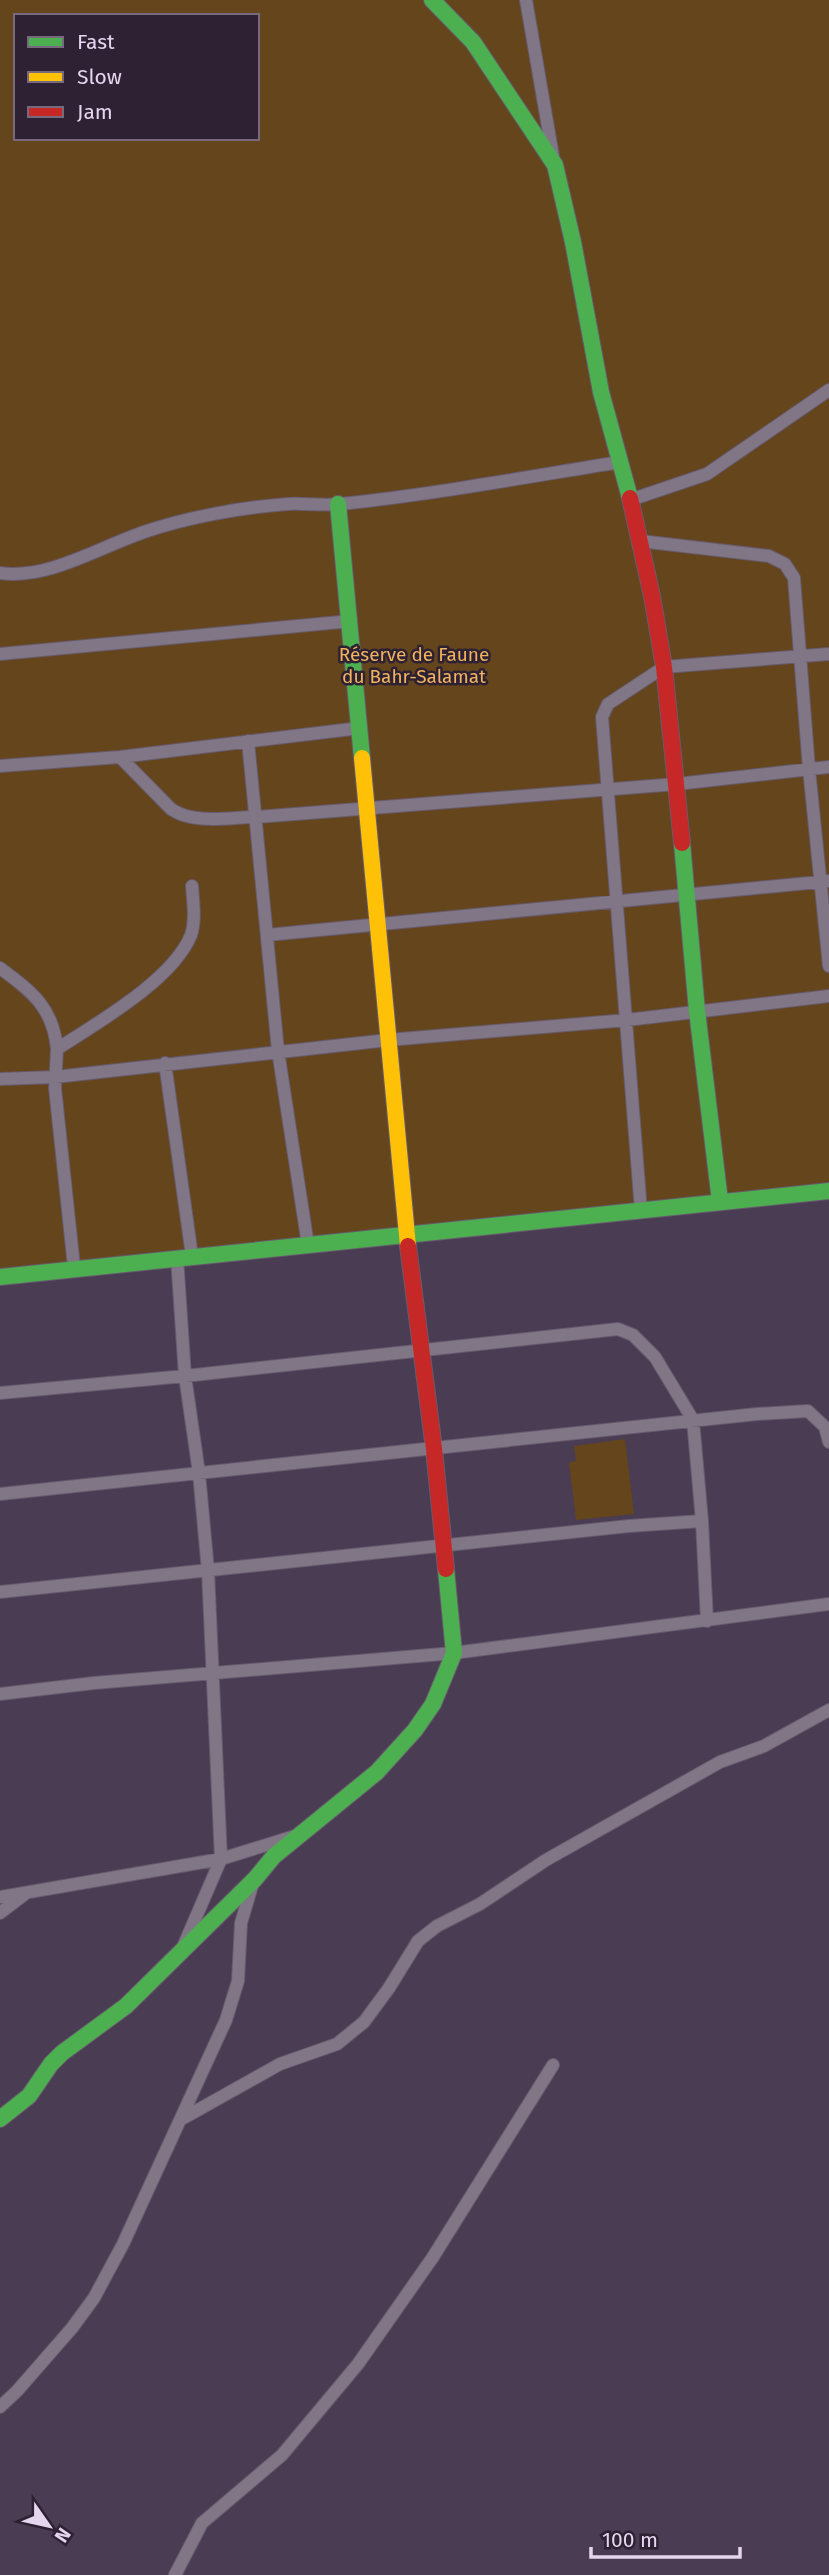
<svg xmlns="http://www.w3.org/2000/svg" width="829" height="2575" font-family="'Fira Sans',sans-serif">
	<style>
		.green { fill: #64451c; fill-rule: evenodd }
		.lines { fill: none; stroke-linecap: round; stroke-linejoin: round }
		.street-casing { stroke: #675a6e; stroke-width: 14 }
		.fast-casing { stroke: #675a6e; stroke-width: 18 }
		.slow-casing { stroke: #675a6e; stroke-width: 18 }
		.jam-casing { stroke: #675a6e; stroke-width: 18 }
		.street { stroke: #807686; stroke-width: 12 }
		.fast { stroke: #4caf50; stroke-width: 16 }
		.slow { stroke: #ffc107; stroke-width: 16 }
		.jam { stroke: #c62828; stroke-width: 16 }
		.labels { text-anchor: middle; stroke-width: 5; stroke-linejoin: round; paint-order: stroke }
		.park-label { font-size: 19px; fill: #f1b35c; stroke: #2d2133 }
	</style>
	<rect width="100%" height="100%" fill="#4a3c52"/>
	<path class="green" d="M0,0H829V1191L0,1277ZM16,16H257V138H16Z
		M625,1439L634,1514L576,1520L569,1462L576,1461L574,1446Z"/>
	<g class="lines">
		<g class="street-casing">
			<path id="street" d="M526,0L554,162
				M630,500L707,474L829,390
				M640,541L769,556L785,564L794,578L809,769L829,966
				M0,573C49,580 101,546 147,531C189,517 244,507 288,504C305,503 323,506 341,504C435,494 527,477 620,462
				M0,654L351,621
				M248,741L278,1051L308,1245
				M120,757L171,809C194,825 230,817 257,817L677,784L829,767
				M0,766L120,757L360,728
				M267,935L829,881
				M0,968C32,992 53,1007 57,1049
				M165,1063L192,1256
				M0,1079L55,1077L388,1040L627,1020L829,996
				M641,1211L602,717L608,704L664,667L829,654
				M177,1257L185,1376L199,1473L208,1571L221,1859L183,1947
				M74,1267L55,1088L57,1049C97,1023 173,980 191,935C196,920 193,901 192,886
				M0,1393L185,1376L618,1329L633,1335L655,1357L693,1420L702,1521
				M0,1494L757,1414L808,1411L825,1427L829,1442
				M0,1592L629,1526L702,1521L707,1621
				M0,1694L94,1683L454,1653L829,1604
				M0,1897L221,1859L295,1836
				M0,1913L25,1894
				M180,2120L280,2064L337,2044L364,2022L389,1988L418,1941L437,1926L480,1904L546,1860L720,1762L764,1746L829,1710
				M0,2407L17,2391L72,2328L94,2298L123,2244L226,2020L238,1981L241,1923L254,1879
				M175,2575L202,2523L282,2455L358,2364L433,2257L553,2065"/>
		</g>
		<g class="fast-casing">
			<path id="fast" d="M432,0L473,42L555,165L573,242L601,392L630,498
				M338,504L362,758
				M682,843L697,1011L720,1201
				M0,1277L829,1191
				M0,2119L29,2096L51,2064L62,2053L126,2006L255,1879L274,1856L377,1772L415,1730L433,1704L454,1653L446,1569"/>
		</g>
		<g class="slow-casing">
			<path id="slow" d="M362,758L408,1246"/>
		</g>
		<g class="jam-casing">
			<path id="jam" d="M630,498L652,596L664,667L682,843
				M408,1246L434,1449L446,1569"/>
		</g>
		<use href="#street" class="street"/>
		<use href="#fast" class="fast"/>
		<use href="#slow" class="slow"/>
		<use href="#jam" class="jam"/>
	</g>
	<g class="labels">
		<g class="park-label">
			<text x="414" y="661">Réserve de Faune<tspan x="414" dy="22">du Bahr-Salamat</tspan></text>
		</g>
	</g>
	<rect x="14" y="14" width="245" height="126" fill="#2d2133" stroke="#77697e" stroke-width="2"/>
	<rect x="28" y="37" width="35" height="10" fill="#4caf50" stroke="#77697e" stroke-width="2"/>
	<text x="77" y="49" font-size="21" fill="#e5d5ee">Fast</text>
	<rect x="28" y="72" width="35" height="10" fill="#ffc107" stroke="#77697e" stroke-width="2"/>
	<text x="77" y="84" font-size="21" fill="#e5d5ee">Slow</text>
	<rect x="28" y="107" width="35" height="10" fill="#c62828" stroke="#77697e" stroke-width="2"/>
	<text x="77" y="119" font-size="21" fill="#e5d5ee">Jam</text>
	<g transform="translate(49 2526) rotate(124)" stroke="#2d2133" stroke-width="5" paint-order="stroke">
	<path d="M0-5L12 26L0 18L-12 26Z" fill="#e5d5ee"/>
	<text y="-10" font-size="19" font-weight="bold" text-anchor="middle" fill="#e5d5ee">N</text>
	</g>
	<path d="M591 2547v10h149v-10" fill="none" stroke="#e5d5ee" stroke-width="3.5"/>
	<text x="602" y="2547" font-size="21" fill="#e5d5ee" stroke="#2d2133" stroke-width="5" paint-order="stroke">100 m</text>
</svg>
